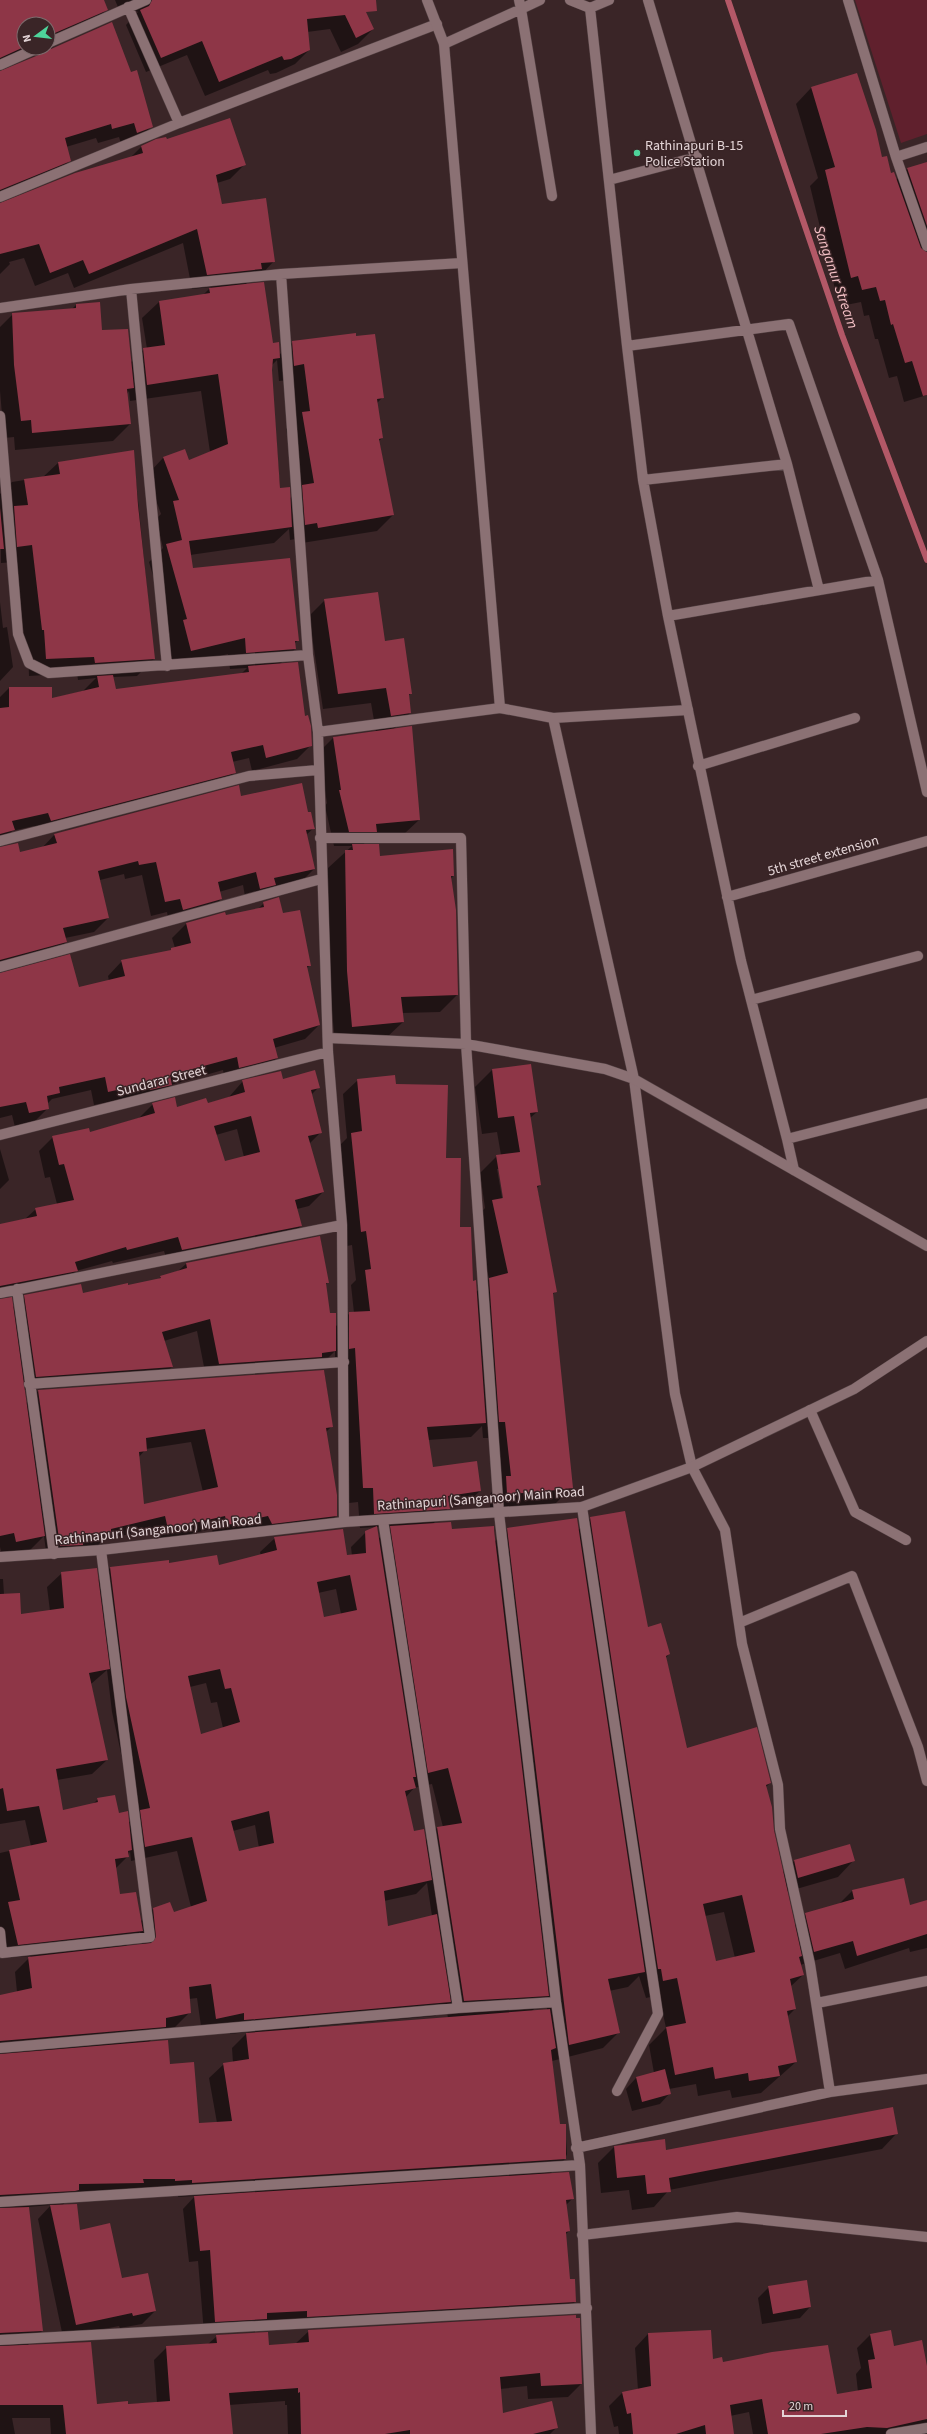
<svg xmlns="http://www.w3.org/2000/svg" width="927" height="2434" font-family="'Source Sans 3',sans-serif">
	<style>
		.green { fill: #60202d }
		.shadow { fill: #0007; fill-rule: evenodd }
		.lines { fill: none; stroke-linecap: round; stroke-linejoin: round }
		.stream { stroke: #b35867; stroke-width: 6 }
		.building { fill: #8e3647; fill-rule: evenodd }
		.service-casing { stroke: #534143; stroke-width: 11 }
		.minor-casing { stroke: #534143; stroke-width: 11 }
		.tertiary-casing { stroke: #534143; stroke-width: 11 }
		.service { stroke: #8b7174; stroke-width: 10 }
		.minor { stroke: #8b7174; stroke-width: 10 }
		.tertiary { stroke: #8b7174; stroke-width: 10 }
		.poi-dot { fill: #4ed39a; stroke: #3a2527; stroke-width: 1.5 }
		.labels { text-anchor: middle; stroke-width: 3; stroke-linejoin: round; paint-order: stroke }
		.poi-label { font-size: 14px; fill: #e3d4d6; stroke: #3a2527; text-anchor: start }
		.street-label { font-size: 14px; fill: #e3d4d6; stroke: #3a2527 }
		.water-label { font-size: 15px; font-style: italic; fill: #f6c2c7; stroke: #3a2527 }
	</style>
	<rect width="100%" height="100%" fill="#3a2527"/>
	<path class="green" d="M855,0H927V134L901,143Z"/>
	<path class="shadow" d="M0,0H103L107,9L92,24L48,43V24H24V48H37L0,65Z
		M115,0H359L373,29L358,44L341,52L330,29L307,32L309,50L295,64L276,73L270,74L268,70L205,96L187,55L146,72L126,25L138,12L131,8L120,12Z
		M45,49L152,126L137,141L122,147L119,137L98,143L96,138L66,147L70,160L56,175L0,198V72L38,56Z
		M857,75L882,158L890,174L896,180L907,169L927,163V395L904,402L897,376L889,378L878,339H875L869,315L864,316L861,302L846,305L843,291L836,293L810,186L818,178L796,104L811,88Z
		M157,140H166L245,164L230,179L217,183L222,205L274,261L260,276L253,277L245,285L272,344L279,355L293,342L355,337L383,397L376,404L382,438L379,441L393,515L377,531L302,543L301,538L290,540L289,529L274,543L190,555L192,569L298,640L295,643V649L280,664L304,717L311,745L297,759L252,771L249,758L232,762L235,772L220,787L37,834L34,826L12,831L0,844V697L9,688L51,699L83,691L96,678L78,680L77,673L29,676L28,646H25L16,562L1,563L0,494L12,482L43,477L58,463L133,451L154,659L137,676L113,677L115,690L241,674L247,668L230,669L228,654L174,667L167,638L170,635L149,562L163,548L156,519L161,514L147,475L163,458L184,450L188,461L210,452L201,391L130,401L129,391L127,394L130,424L113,441L15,450L14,437L4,438L0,391V327L13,314L72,309L76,305L130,363L144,349H147L142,318L159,302L203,295L211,287L192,289L183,243L74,288L68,273L35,286L24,258L9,262L10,264L0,274V213L130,158L141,147ZM277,360L279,381L288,380L293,422L286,429L297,492L289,499L280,489L271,370L272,365Z
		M325,600L384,642L411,693L408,696L410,713L393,730L419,820L404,834L370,837L362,846L379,857L453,876L451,879L455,910L457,995L440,1012L402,1013L403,1022L385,1039L335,1043L330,989L328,868L352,846H334L325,806L327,803L319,752L334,737L376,732L371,703L323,709L309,616Z
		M0,602L3,628L7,627L13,667L0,681Z
		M240,797L308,814L314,828L306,835L314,869L300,883L246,902L243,885L219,892L221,899L207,913L169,924L167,912L151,916L142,875L125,879L124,874L100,880L108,918L94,932L65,938L66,942L52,956L0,970V848L19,853L42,848L55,834Z
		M264,903L282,915L310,965L306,969L319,1025L305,1039L274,1048L277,1058L262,1072L225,1081L223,1070L171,1085L157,1099L134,1097L94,1105L91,1090L52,1099L47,1104L48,1108L34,1122L15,1127L12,1115L0,1118V974L78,988L109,981L108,976L122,961L168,952L175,948L172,938L186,924L257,910Z
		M530,1065L537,1112L530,1118L540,1185L537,1188L556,1291L552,1295L572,1487L555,1504L490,1510V1494L494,1490L489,1438H483L482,1426L471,1437L428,1440L432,1469L480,1491L465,1505L448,1508L433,1524L494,1542L508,1529L578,1530L591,1518L647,1628L669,1654L666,1658L686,1749L770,1783L766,1787L782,1873L794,1861L849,1845L853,1861L838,1877L786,1892L794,1926L806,1914L839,1904L852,1891L903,1879L909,1906L927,1901V1948L910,1952L909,1948L845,1969L840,1953L800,1965L803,1975L790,1987L795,2009L787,2017L796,2062L761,2093L732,2098L730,2090L698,2096L696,2084L669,2089L670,2093L660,2104L632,2111L626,2089L636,2078L654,2073L649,2045L666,2028L659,1995L646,1998L639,1976L628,1987L609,1991L619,2032L603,2048L552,2061L559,2125H565L567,2154L565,2159L550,2174L573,2198L566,2205L569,2231L565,2235L569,2280L575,2302L563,2313L204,2333L198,2261L189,2262L183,2209L195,2196L178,2197V2194L69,2198L62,2206L79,2231L122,2279L155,2311L142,2324L120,2328L119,2326L63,2337L38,2219L51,2205L28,2207L42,2331L27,2346L96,2405L157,2403L154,2360L167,2347L208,2344L217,2336L268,2346L295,2344L309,2331L575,2316L581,2384L568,2397L528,2399L527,2386L500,2389L502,2414L557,2427L550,2434H288L287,2405H285V2401L229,2405L232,2434H51L50,2418H12L15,2434H0V1996L17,1992L15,1972L31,1956L4,1958L2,1949H0V1853L31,1846L25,1820L0,1824V1579H3L4,1594L20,1615L50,1611L47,1587L62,1573L97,1581L110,1568L168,1564L219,1567L261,1556L260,1552L275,1538L346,1556H352L351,1547L366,1532L378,1539L392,1526L360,1528L358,1502L349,1503L341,1362L335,1363V1351L322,1364L313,1365L308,1370L206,1377L197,1331L164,1341L172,1367L159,1380L23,1390L25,1404L38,1391L324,1371L332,1426L326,1432L336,1516L323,1529L214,1538L212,1529L155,1542L152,1529L103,1540L96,1547H80L69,1558L47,1559L44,1536L30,1550L2,1556L0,1547V1300L12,1308L25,1296L82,1294L127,1287L157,1280L161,1277L178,1271L186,1264L320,1237L328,1282L325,1285L329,1314L335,1327L350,1313H354L351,1285L356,1280L352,1245L347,1246L337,1148L347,1138L343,1094L358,1080L395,1085L445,1159L459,1228L476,1292L489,1279L476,1218L485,1208L480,1173L497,1156L501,1155L497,1132L482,1134L475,1087L492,1070ZM497,1169H499L505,1203H503ZM191,1442L203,1492L143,1505L138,1458L146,1449ZM336,1589L341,1614L324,1618L318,1593ZM107,1670L112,1712L135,1817L128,1823L98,1799L93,1804L62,1811L57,1780L92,1774L107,1760L91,1684ZM206,1683L211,1703L217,1702L223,1728L200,1735L190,1687ZM432,1784L443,1827L437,1828L425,1841L413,1832L406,1797L414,1788ZM255,1825L259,1848L238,1852L233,1831ZM130,1851L131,1861L177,1851L191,1907L173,1913L153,1909L140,1922L119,1895L115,1869L128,1856ZM427,1883L432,1916L387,1927L384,1901L416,1894ZM724,1912L735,1958L715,1963L705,1916ZM140,1932L142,1945L125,1947ZM546,1997L547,2010L532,2011ZM197,1998L202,2033L230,2027V2034L248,2032L232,2048L233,2063L224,2064L209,2078L217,2123L198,2124L169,2065L149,2042L162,2029L175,2027L190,2012L189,1999ZM446,2006L448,2018L309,2029V2027L435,2016Z
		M282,1080L319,1087L311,1095L321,1132L309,1144L323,1192L309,1206L297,1209L301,1226L287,1240L168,1264L164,1251L113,1263L112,1261L76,1271L62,1285L0,1298V1225L25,1219L36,1209L57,1204L50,1177L45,1178L39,1151L53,1137L89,1133L139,1118L153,1104L176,1108L207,1104L229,1097L243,1081ZM237,1129L244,1157L224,1162L216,1135Z
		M0,1149L9,1180L0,1189Z
		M897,2133L882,2149L669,2190L654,2207L632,2210L629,2190L601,2193L598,2163L614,2147L664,2140L665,2152Z
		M769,2287L810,2307L800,2318L762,2324L758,2298Z
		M648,2334L712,2360L837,2395L858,2392L856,2374L861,2368L857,2348L870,2335L927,2370V2434H753L749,2412L730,2416L733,2434H619L618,2426L614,2427L609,2406L622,2393L638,2390L635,2348Z"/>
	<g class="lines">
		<path class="stream" d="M728,0L842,335L927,560"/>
	</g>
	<path class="building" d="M0,0H104L108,10L48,36V24H24V47L0,58Z
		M152,0H376L377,11L366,12L374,29L356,38L345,15L307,19L310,50L291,59L284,60L282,56L219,82L202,41L161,58L140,10L149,6Z
		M112,22L131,72L137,70L153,127L137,133L134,123L112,129L111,124L65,138L71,161L0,190V71L41,54L44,48L51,49Z
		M857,73L876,130L882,157L887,156L891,173L894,172L921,248L927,252V395L923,396L912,361L905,363L893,324L891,325L885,300L880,301L876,287L862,290L858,276L851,278L825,170L835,167L811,87Z
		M230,118L246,165L216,175L222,204L266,198L275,262L261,263L262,269L207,275L197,229L89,274L83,260L50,273L39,244L0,254V203L75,173L143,153L141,146L156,139L166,137L167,139Z
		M927,162V226L907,168Z
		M264,282L273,343L279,342L280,358L273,359L272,370L280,488L290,487L292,527L189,541L193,568L290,558L299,641H295L296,649L246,653L245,638L191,651L183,620L187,619L166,544L182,540L173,501L179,500L163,457L185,449L189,460L228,444L218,374L147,385L143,348L165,345L159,301L210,293L209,288Z
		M100,302L102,330L128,329L134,388L127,389L131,424L32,433L31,420L21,421L14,365L12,313L76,308V304Z
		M356,333V336L375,334L384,398L377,399L383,438L379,439L394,515L318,528L317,523L305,525L302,485L314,483L302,412L310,411L304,364L294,366L292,341Z
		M134,450L138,505L155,659L95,663L94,657L46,659L44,630H42L32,545L17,547L14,506L28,505L24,479L60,474L58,462Z
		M0,508L4,549H0Z
		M378,592L385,641L404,638L412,694H409L411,713L391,716L386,688L338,694L324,599Z
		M298,662L305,716L308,715L311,726L312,746L266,758L263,745L231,752L236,773L51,821L48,813L12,821L15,830L0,834V708L9,707V687H52V698L99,687L97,676L113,675L116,689L249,672L248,666Z
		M412,726L420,820L376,824L377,832H349L339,790H341L333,737Z
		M302,783L308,812H311L314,826L315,829L306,830L315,869L274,878L276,885L260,889L256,872L218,882L222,899L183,910L180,899L165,902L156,862L139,865L138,861L98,871L109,918L63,928L67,942L0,960V847L18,843L20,852L57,843L54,834L239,785L241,796Z
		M352,844H379L380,856L453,849L454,876H451L456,910L458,995L401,997L404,1022L352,1027L347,971L345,850H353Z
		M279,897L283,913L300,910L311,966H307L320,1025L273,1039L278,1058L239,1068L237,1057L170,1075L172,1085L150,1090L148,1083L108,1092L105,1077L59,1087L60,1093L47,1096L49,1109L29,1113L26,1102L0,1107V973L70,954L79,987L125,976L121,960L171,950V948L191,943L186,923L225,912L226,915L264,907L263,902Z
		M531,1064L538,1112L530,1113L541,1185L537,1186L557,1292L553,1293L573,1488L539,1492L507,1494L506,1476H511L505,1422H499L489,1278L508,1273L492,1200L503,1198L496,1155L520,1152L514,1116L498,1118L492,1069Z
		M315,1070L320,1088L311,1090L322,1133L308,1136L324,1192L295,1200L302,1226L182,1250L178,1237L127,1250L126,1247L75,1262L78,1271L0,1286V1224L37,1216L35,1208L74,1200L64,1164L59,1165L52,1136L89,1128L90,1132L155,1113L152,1103L175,1097L177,1107L206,1098L208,1103L245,1092L242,1080L281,1071L283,1079ZM251,1116L260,1152L225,1161L214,1126Z
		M395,1075L396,1084L448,1085L446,1158H461L460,1227H471L473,1281L476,1280L486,1423L427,1427L433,1467L477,1461L481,1491L448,1496L450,1509L374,1514L373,1488H363L355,1348L349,1349V1312L370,1311L365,1270L371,1269L366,1231L361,1232L351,1133L362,1131L357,1079Z
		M320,1236L329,1283H326L330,1313H336V1351L322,1353V1357L219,1364L210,1319L162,1332L173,1367L36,1377L24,1295L81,1284L83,1293L128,1283V1285L161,1278L160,1276L187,1268L186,1263Z
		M12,1297L45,1536L16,1542L14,1533L0,1536V1299Z
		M324,1370L333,1427L326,1428L337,1495V1516L272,1524L268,1516L227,1525L225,1516L168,1529L165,1516L111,1529V1534L82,1533L83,1545L60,1546L38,1390ZM205,1429L218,1487L144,1504L139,1452L147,1451L146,1438Z
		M625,1511L648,1627L661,1623L670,1654L666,1656L687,1748L757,1727L771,1783L766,1785L772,1807L774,1830L802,1956L799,1957L804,1975L790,1979L796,2009L787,2011L797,2062L778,2066L780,2076L749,2081L748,2073L715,2079L713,2067L675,2075L666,2027L686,2023L677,1978L663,1981L661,1969H658L590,1517ZM742,1895L755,1952L716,1961L703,1904Z
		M577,1518L645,1972L608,1979L620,2033L569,2045L507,1528Z
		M451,1522L452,1529L494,1526V1530L549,1996L464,2001L437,1827L462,1823L448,1768L428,1773L390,1526Z
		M377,1526L416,1777H413L416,1788L405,1791L414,1831L424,1829L432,1880L384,1891L388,1926L437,1914L451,2002L244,2020V2013L216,2019L211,1984L189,1987L191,2013L166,2018V2027L0,2041V1995L32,1988L28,1957L151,1943L156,1937L153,1908L170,1902L174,1912L207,1901L192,1837L145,1847L140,1810L150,1808L126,1697L110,1567L169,1560V1563L217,1555L219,1565L277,1550L274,1537L343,1529L347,1555L366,1553L365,1531ZM350,1575L357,1610L324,1617L317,1582ZM220,1669L225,1689L231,1688L240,1722L201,1734L188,1676ZM269,1811L274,1843L239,1851L231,1821Z
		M97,1568L110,1669L89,1673L108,1760L56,1769L63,1810L98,1802L97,1798L115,1795L119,1813L128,1811L132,1850L128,1851L129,1857L115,1859L120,1894L136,1892L143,1931L18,1945L8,1902L20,1900L9,1850L47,1842L39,1806L7,1811L3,1788L0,1789V1594L20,1593L21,1614L64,1608L61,1572Z
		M850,1844L855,1861L798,1878L794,1860Z
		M904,1878L910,1905L927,1900V1934L857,1956L853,1941L814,1952L805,1913L854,1899L852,1890Z
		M550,2009L556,2048L551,2050L560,2124H566V2159L192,2183V2180L175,2181V2179H143L144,2183L79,2184V2190L75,2191L0,2195V2054L168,2040L170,2064L194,2062L199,2123L232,2121L223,2063L249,2059L246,2033Z
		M665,2069L671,2094L642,2102L636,2077Z
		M893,2107L898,2134L669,2178L671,2192L647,2194L645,2175L617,2178L614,2146L665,2139L666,2150Z
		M569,2172L574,2199L566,2200L570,2231L566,2232L570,2279H575L576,2302L307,2317V2311L267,2313V2319L215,2322L210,2250L200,2251L194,2196Z
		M77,2204L80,2230L110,2223L122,2278L148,2273L156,2311L133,2316L132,2313L76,2325L50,2205Z
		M29,2207L43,2331L0,2333V2208Z
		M807,2280L811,2307L773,2314L768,2286Z
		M576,2315V2318H580L582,2384L541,2386L540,2373L500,2377L503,2413L552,2401L558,2428L533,2434H410V2430L385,2434H301L300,2392L298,2393V2388L229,2393L233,2434H66L63,2405H0V2346L91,2342L97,2404L128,2401V2404L170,2401L166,2346L217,2343L216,2335L268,2332L269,2345L309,2342L308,2330Z
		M711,2330L713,2359L722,2357L723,2362L772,2352L828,2345L837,2394L872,2388L868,2360L875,2359L870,2334L891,2330L894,2346L922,2340L927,2366V2419L887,2428L867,2427L821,2434H768L762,2399L730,2405L734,2434H706L705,2425L676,2434H633L631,2413L627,2414L622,2392L651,2386L648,2333Z"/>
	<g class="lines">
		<g class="service-casing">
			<path id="service" d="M582,2235L737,2217L927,2237"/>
		</g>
		<g class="minor-casing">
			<path id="minor" d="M519,0L521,9L540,0
				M570,0L590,8L627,346
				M648,0L787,464L819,590
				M848,0L896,157L927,246
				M128,7L179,123
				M590,8L609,0
				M48,43L146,0
				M444,44L521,9L552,196
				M0,65L38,48
				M896,157L927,147
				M609,180L697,157
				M0,197L179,123L437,24
				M281,274L308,655L318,732L328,1052L342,1225L344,1522
				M131,289L167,666
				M0,308L131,289L281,274L462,263
				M0,416L18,634L29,663L49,673L308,655
				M643,480L627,346L789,324L878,580L927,792
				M668,616L643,480L787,464
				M318,732L500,708
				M698,766L855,718
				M320,838H461L466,1044L499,1513L556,2002L580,2165L591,2434
				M0,841L249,776L318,770
				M727,897L927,841
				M0,967L321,879
				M751,1000L918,956
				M328,1038L466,1044L605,1069L634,1079L675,1394L692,1467L725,1530L742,1644L778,1785L780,1829L810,1964L830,2092L927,2079
				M0,1135L328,1052
				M787,1139L741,961L668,616L878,580
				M794,1170L787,1139L927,1103
				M17,1289L54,1554
				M0,1293L342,1225
				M29,1384L344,1362
				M810,1410L855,1512L906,1540
				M582,1507L658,2014L617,2091
				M383,1520L458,2008
				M739,1623L852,1576L918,1747L927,1781
				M0,1932L2,1953L150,1937L101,1550
				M817,2003L927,1981
				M0,2048L458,2008L556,2002
				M576,2148L830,2092
				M0,2202L580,2165
				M0,2340L587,2308
				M891,2434L927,2428"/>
		</g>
		<g class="tertiary-casing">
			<path id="tertiary" d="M427,0L444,44L500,708L553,718L688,710
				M553,718L634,1079L927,1246
				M0,1557L101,1550L344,1522L582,1507L692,1467L854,1389L927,1341"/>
		</g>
		<use href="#service" class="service"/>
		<use href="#minor" class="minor"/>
		<use href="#tertiary" class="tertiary"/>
	</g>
	<circle class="poi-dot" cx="637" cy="153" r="4"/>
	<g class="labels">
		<g class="poi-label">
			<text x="645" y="150">Rathinapuri B-15<tspan x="645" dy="16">Police Station</tspan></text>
		</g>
		<g class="street-label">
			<text transform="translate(823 855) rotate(-16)" y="5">5th street extension</text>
			<text transform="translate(161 1080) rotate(-14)" y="5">Sundarar Street</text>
			<text transform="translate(481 1498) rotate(-4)" y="5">Rathinapuri (Sanganoor) Main Road</text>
			<text transform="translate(158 1529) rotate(-6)" y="5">Rathinapuri (Sanganoor) Main Road</text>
		</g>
		<g class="water-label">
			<text transform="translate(836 277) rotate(71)" y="5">Sanganur Stream</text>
		</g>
	</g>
	<g transform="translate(36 36) rotate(255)"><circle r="19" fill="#3a2527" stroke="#7e6b6d"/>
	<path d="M0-3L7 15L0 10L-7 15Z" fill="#4ed39a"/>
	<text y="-6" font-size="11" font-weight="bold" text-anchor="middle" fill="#e3d4d6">N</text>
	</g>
	<path d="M783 2410v6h63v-6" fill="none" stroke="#e3d4d6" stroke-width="2"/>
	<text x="789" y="2410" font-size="12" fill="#e3d4d6" stroke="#3a2527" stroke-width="3" paint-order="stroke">20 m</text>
</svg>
